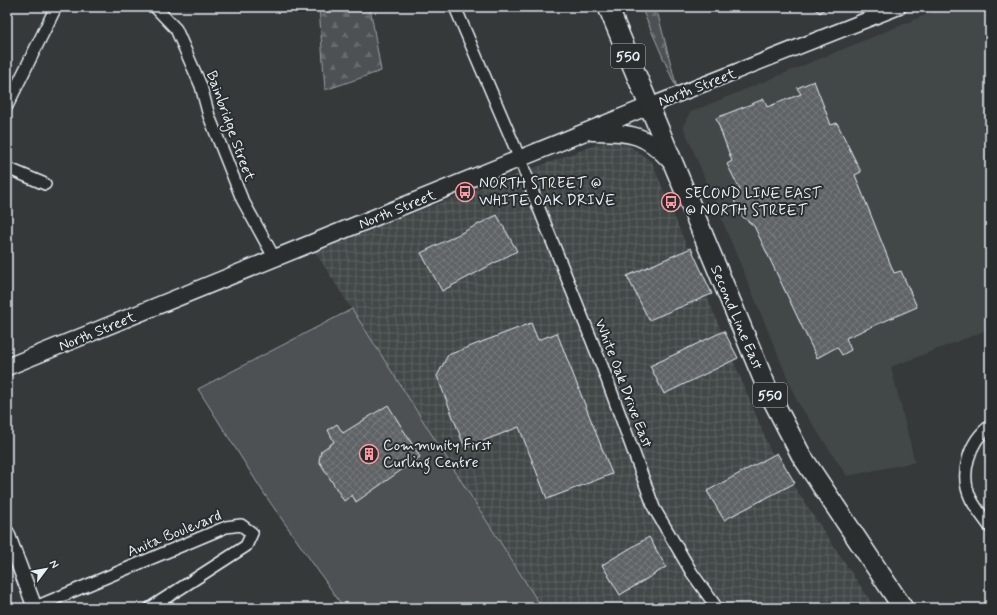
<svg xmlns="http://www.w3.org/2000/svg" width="997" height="615" font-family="Mynerve,sans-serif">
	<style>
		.built { fill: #424647 }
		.industrial { fill: url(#industrial-grid) }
		.green { fill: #4d5152; stroke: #9aa1a5 }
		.forest { fill: url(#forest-firs); stroke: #9aa1a5 }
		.building { fill: url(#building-cross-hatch); stroke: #e8f1f8 }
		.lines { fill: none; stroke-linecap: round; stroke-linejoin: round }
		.minor-casing { stroke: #e8f1f8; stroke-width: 14 }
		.tertiary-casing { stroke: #e8f1f8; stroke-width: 17 }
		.secondary-casing { stroke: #e8f1f8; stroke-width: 19 }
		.trunk-casing { stroke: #e8f1f8; stroke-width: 22 }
		.minor { stroke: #2a2d2e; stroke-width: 11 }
		.tertiary { stroke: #2a2d2e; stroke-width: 14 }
		.secondary { stroke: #2a2d2e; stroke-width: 16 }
		.trunk { stroke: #2a2d2e; stroke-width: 19 }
		.labels { text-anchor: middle; stroke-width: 4; stroke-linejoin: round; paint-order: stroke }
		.shield { fill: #2a2d2e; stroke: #afb6bb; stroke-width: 1 }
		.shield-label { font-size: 14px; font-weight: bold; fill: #e8f1f8 }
		.street-label { font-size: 15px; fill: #e8f1f8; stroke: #2a2d2e }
		.poi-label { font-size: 15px; fill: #e8f1f8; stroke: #2a2d2e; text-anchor: start }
	</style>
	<defs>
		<pattern id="industrial-grid" width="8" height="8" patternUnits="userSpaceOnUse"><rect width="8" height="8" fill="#424647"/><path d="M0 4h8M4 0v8" fill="none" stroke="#5d6162"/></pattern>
		<pattern id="forest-firs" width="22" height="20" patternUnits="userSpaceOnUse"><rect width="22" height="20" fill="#4d5152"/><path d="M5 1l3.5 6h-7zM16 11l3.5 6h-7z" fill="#676a6c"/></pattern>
		<pattern id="building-cross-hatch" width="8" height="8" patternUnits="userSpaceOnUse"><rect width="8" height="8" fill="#5f6365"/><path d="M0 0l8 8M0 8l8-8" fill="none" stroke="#767a7c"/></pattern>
	</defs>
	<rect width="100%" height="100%" fill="#35393a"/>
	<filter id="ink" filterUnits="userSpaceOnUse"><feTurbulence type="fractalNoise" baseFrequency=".025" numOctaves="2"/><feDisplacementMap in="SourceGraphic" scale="8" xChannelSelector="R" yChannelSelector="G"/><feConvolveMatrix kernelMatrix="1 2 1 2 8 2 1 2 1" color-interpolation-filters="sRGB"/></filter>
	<g filter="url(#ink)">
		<path class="built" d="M945,7H990V329L891,367L915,462L847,476L797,401L683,126L690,112Z"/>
		<path class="industrial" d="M617,137L652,162L771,452L875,608H542L314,250Z"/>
		<path class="green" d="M352,309L542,608H344L265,495L198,389Z"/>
		<path class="forest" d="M319,7H370L381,71L325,90Z
			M641,7H656L678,92Z"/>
		<path class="building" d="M812,7H827L820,13Z
			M814,81L831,125L837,123L861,172L855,175L894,273L901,271L917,307L846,338L851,350L842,355L837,347L817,358L754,226L738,213L734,199L740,190L727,164L732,161L716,118L764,99L767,107L801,94L797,88Z
			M497,215L517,251L442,291L421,253Z
			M691,248L712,294L649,320L627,276Z
			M531,323L538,340L557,333L612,474L547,499L519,427L465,448L437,376L448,355Z
			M724,331L738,358L664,394L650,366Z
			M388,405L420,457L356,502L352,495L344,501L319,461L321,451L334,442L328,430L337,424L343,433Z
			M777,453L795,483L724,520L707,491Z
			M649,537L666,567L620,595L602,565Z"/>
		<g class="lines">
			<g class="minor-casing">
				<path id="minor" d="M155,7L176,29L201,86L209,116L242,199L275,259
					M455,7L520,159L536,201L602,366L654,508L692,573L717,608
					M7,106L56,7
					M7,168L45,184
					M990,426C969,441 959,475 971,499C976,509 984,518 990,527
					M33,608L226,527L241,525L252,533L246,546L150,608"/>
			</g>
			<g class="tertiary-casing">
				<path id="tertiary" d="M649,106L899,7
					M7,533L35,608"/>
			</g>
			<g class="secondary-casing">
				<path id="secondary" d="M592,132C630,133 644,132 671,162
					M7,367L649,106"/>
			</g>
			<g class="trunk-casing">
				<path id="trunk" d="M608,7L769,393L801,455L903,608"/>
			</g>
			<use href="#minor" class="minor"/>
			<use href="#tertiary" class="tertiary"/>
			<use href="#secondary" class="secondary"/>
			<use href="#trunk" class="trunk"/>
		</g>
	</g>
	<defs>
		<g id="bus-ring" transform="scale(1)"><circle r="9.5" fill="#2a2d2e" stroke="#ff9aa2" stroke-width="1.5"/><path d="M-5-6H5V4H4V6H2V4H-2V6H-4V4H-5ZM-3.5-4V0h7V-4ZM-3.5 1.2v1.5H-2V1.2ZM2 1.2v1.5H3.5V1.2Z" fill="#ff9aa2"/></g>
		<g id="building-ring" transform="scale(1)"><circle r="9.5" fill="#2a2d2e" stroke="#ff9aa2" stroke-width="1.5"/><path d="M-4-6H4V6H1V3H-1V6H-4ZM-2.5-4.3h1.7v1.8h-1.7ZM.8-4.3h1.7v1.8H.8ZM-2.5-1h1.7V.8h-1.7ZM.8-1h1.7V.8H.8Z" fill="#ff9aa2"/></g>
	</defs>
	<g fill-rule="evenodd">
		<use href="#bus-ring" x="465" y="192"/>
		<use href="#bus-ring" x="671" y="202"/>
		<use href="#building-ring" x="369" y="454"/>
	</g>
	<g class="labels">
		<g class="shield">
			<rect x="611" y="44" width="34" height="24" rx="3"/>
			<rect x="753" y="383" width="34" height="24" rx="3"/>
		</g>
		<g class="shield-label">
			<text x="628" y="61">550</text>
			<text x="770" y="400">550</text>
		</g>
		<g class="street-label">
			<text transform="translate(697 87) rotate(-21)" y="5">North Street</text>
			<text transform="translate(231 126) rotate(70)" y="5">Bainbridge Street</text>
			<text transform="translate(397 209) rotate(-22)" y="5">North Street</text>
			<text transform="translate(737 317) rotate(67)" y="5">Second Line East</text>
			<text transform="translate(97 331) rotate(-22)" y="5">North Street</text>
			<text transform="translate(624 383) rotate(69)" y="5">White Oak Drive East</text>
			<text transform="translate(174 533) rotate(-22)" y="5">Anita Boulevard</text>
		</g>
		<g class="poi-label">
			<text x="479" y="188">NORTH STREET @<tspan x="479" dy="17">WHITE OAK DRIVE</tspan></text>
			<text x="685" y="198">SECOND LINE EAST<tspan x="685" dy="17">@ NORTH STREET</tspan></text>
			<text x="383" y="450">Community First<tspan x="383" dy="17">Curling Centre</tspan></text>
		</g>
	</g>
	<rect width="997" height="615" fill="none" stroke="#2a2d2e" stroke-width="24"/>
	<rect x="12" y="12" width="973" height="591" fill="none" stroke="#e8f1f8" stroke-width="1.5" filter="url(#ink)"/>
	<g transform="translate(46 569) rotate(58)" stroke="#2a2d2e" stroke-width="3" paint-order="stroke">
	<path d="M0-3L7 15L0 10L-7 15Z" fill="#e8f1f8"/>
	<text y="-6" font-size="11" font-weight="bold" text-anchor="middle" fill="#e8f1f8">N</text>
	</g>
</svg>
